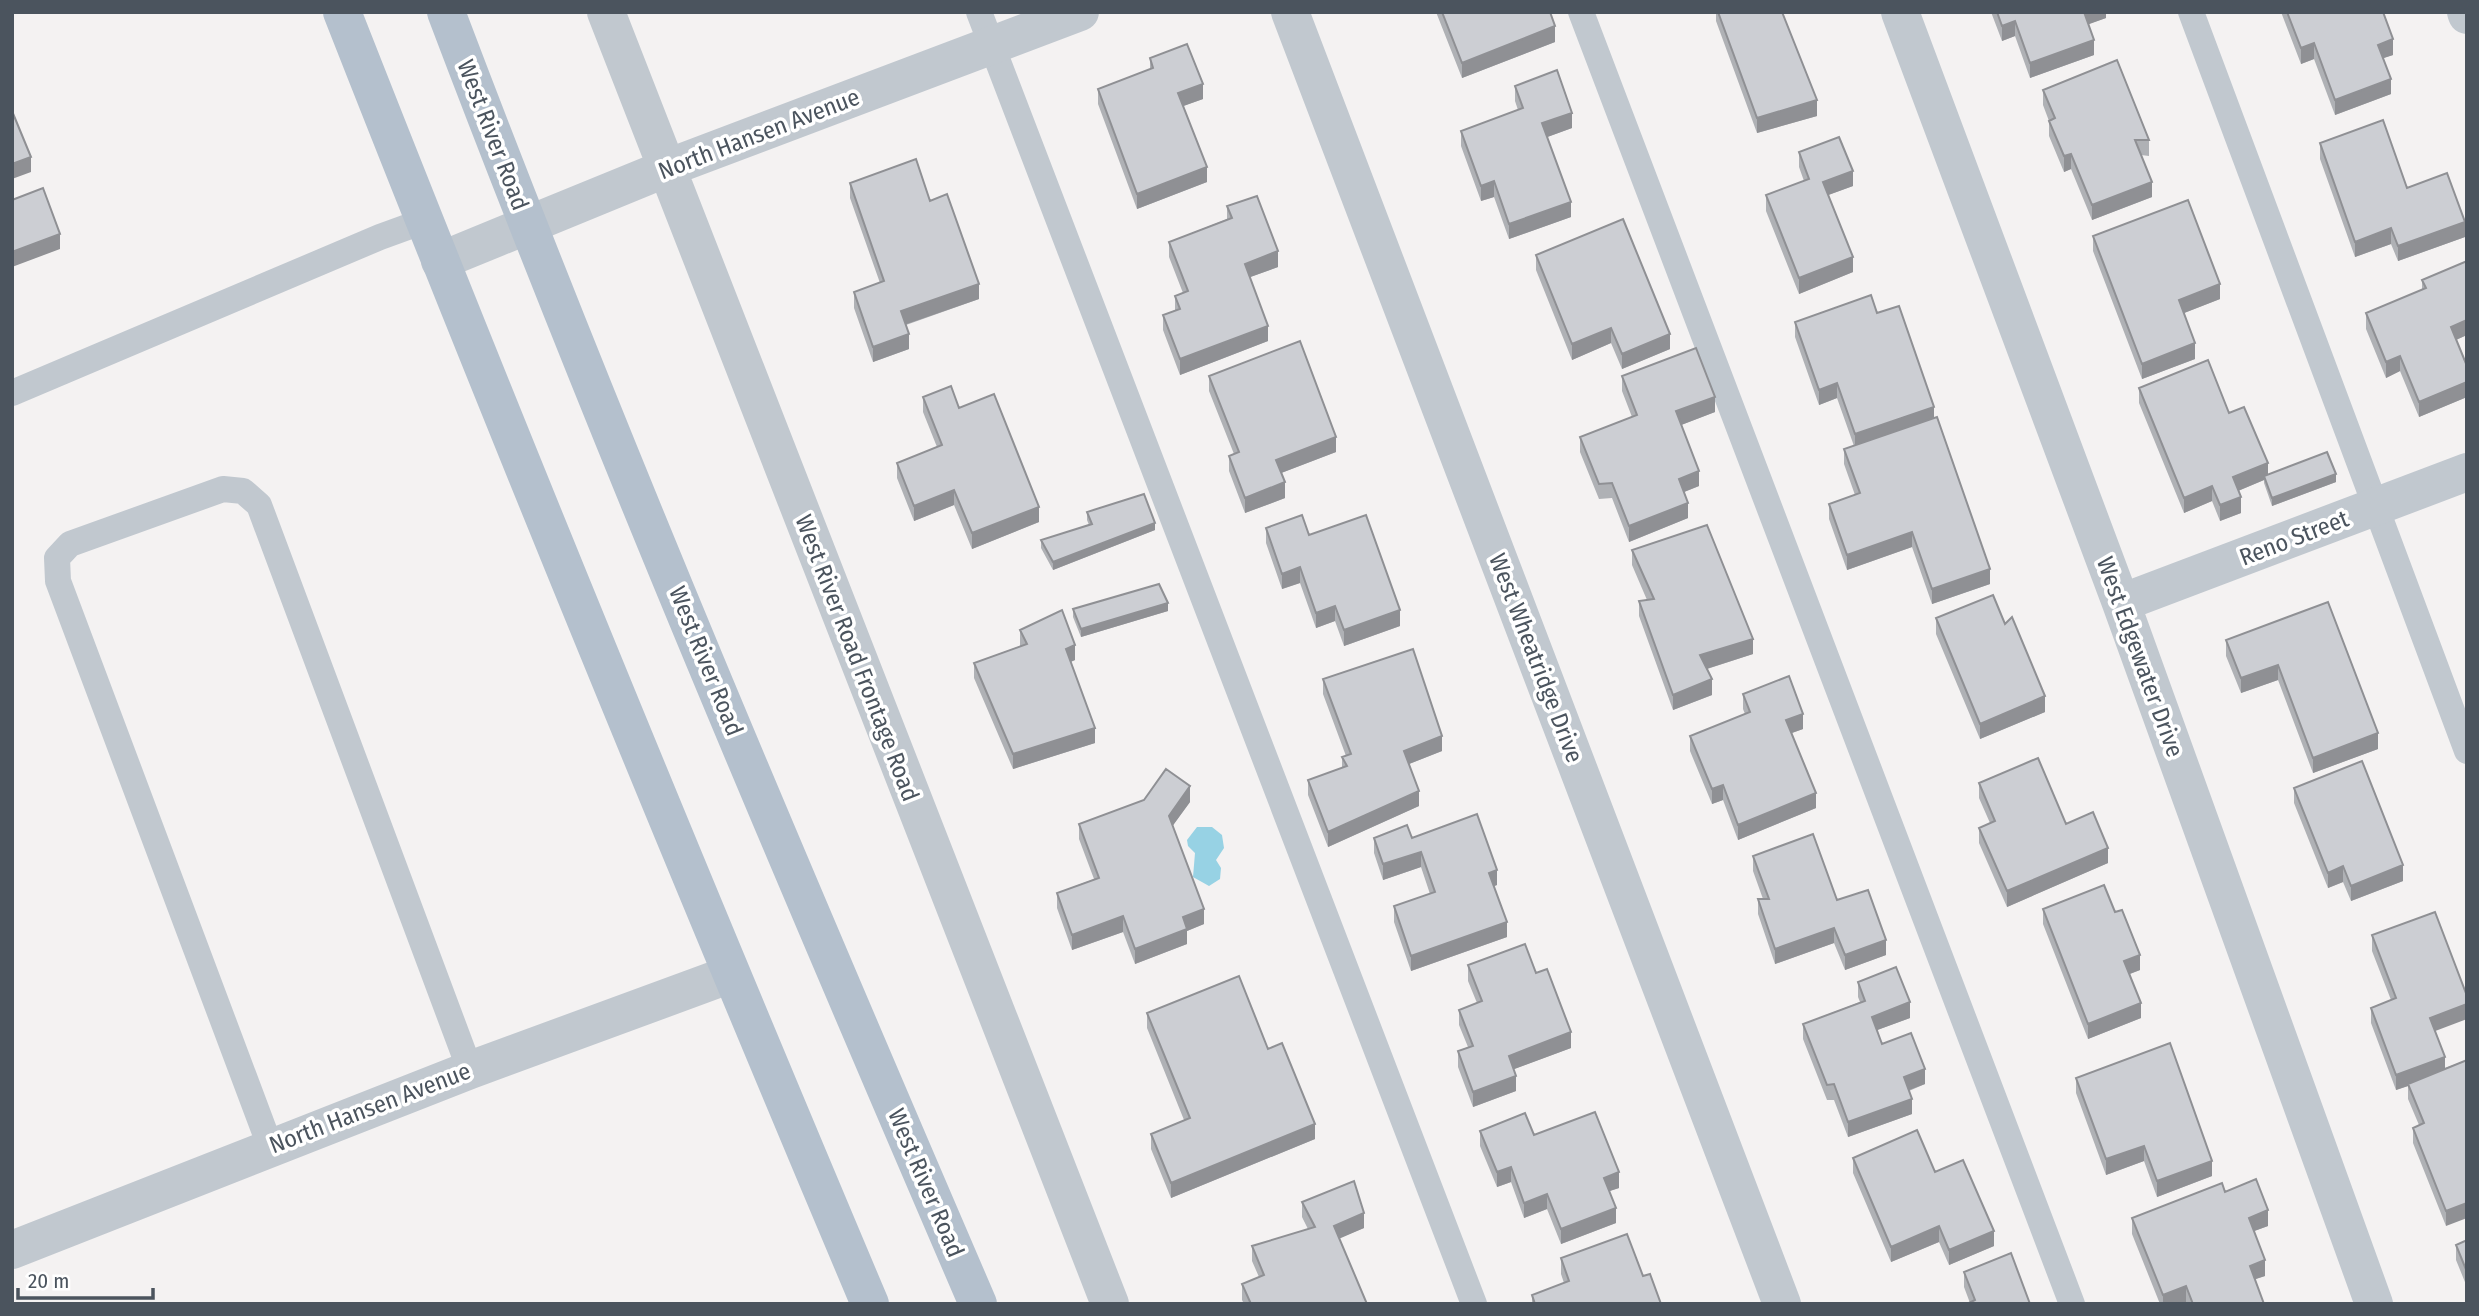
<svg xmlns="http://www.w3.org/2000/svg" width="2479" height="1316" font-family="'Fira Sans Condensed',sans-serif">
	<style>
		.water { fill: #97d2e4 }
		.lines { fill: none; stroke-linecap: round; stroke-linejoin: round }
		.lane { stroke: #c1c8cf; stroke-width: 26 }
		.street { stroke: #c1c8cf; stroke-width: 38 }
		.primary { stroke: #b4c0cd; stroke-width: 38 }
		.wall { fill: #afb1b5 }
		.shaded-wall { fill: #8f9094 }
		.building { fill: #ccced3; stroke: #8f9094; stroke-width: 2 }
		.labels { text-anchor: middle; stroke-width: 7; stroke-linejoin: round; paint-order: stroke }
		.street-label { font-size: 24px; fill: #4b545e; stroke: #fff }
	</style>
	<rect width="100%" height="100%" fill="#f4f2f2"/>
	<path class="water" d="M1197,827H1212L1222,835L1224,848L1216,860L1221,868L1220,879L1209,886L1193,877L1195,853L1188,846L1187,840Z"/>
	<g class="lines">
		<path class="lane" d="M979,12L1474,1304
			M1581,12L2072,1304
			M2191,12L2467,751
			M12,393L380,237L424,221
			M270,1146L58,581L57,558L70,544L223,489L243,491L259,505L470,1070"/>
		<path class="street" d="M606,12L1110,1304
			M1290,12L1782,1304
			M1900,12L2121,603L2374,1304
			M2466,12L2467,15
			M440,261L667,168L1080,12
			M2121,603L2467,472
			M12,1250L470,1070L731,974"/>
		<path class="primary" d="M342,12C512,445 689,875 870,1304
			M446,12C611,448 794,876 978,1304"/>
	</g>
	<path class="wall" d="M1436,12H1550L1555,42L1462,78Z
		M1716,12H1782L1817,116L1757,133L1716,21Z
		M1991,12H2106V18L2088,24L2094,55L2030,78L2015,36L2002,41Z
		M2281,12H2383L2393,55L2383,58L2391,94L2335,115L2314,59L2301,64Z
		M1150,58L1203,99L1183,106L1207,182L1137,209L1098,104V89L1150,69Z
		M1515,86L1572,128L1547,137L1571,217L1509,239L1494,197L1481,201L1461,146V131L1518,110L1515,101Z
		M2043,90L2149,140V156L2141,155L2152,197L2092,220L2071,169L2064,172L2049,136V121L2043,105Z
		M2320,143L2407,188L2465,237L2398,261L2391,244L2355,257L2320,159Z
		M1799,152L1853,186L1828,195L1853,272L1799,294L1766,211V195L1804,181L1799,167Z
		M850,183L930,201L979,299L906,325L909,349L873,362L854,308V292L880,283L850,198Z
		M1227,206L1278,267L1250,277L1268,341L1180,375L1163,330V315L1175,310V296L1183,293L1169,257V242L1227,219Z
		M2093,236L2220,299L2184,313L2195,359L2142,379L2093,251Z
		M1536,255L1670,349L1622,369L1611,343L1572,360L1536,270Z
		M2422,280L2467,335L2456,340L2467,366V397L2419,417L2400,371L2386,378L2366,329V313L2422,290Z
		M1877,313L1934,418L1990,584L1932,604L1912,547L1847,570L1829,519V504L1855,495L1844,464V449L1854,446L1837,398L1819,405L1795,337V322Z
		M1209,376L1336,452L1281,473L1285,498L1245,513L1229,471V456L1234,454L1209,391Z
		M1622,376L1715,412L1681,425L1699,486L1684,492L1688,518L1629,542L1612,498L1599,499L1580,452V437L1632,417L1622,391Z
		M2139,388L2229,413L2268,474L2336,482L2272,506L2264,483V480L2238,491L2241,513L2220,521L2212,501L2184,513L2139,403Z
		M923,397L959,408L1039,522L972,549L954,505L914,521L897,478V463L937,447L923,412Z
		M1087,512L1155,530L1053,570L1041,548V540L1089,525L1087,520Z
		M1266,528L1309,535L1400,626L1344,646L1335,621L1316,628L1300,583L1282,589L1266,543Z
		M1632,550L1753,654L1707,669L1712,695L1673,710L1639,616V601L1647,600L1632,565Z
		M2328,602L2378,749L2313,773L2278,680L2241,693L2226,656V640Z
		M1073,609L1168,611L1081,637L1073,617Z
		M1936,618L2005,624L2045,712L1980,739L1936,634Z
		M1020,630L1075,660L1070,662L1095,743L1013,769L974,678V663L1020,646Z
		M1323,679L1442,751L1409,764L1419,806L1328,847L1308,795V780L1342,768V757L1346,756L1323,694Z
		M1743,694L1803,729L1792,733L1816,808L1738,840L1723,800L1712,804L1690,751V736L1745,714L1743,709Z
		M1979,783L2066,824L2108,863L2007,907L1979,843V828L1990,823L1979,798Z
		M2294,788L2403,881L2351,901L2343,882L2328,888L2294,803Z
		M1190,802L1172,826L1204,924L1187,931V944L1135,964L1123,932L1072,950L1057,908V893L1094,879L1079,839V824Z
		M1374,838H1412L1497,885L1494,886L1507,937L1411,971L1394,922V906L1430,894L1421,867L1383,880L1374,853Z
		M1753,856L1837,900L1886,955L1845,970L1834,943L1775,964L1758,914V899H1763L1753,871Z
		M2043,909L2115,912L2140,970L2130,974L2141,1018L2088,1039L2043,924Z
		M2372,935L2435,1031L2445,1068L2467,1060L2446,1226L2413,1143V1128L2419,1125L2408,1099V1086L2396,1090L2371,1023V1008L2391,1000L2372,951Z
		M1468,965L1536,973L1571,1048L1514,1069L1516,1091L1473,1107L1458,1067V1051L1468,1047L1459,1025V1010L1477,1003L1468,981Z
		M1858,982L1910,1018L1877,1030L1882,1044L1925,1084L1909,1091L1912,1114L1848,1137L1834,1100H1827L1803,1039V1024L1860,1002L1858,997Z
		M1147,1013L1268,1049L1315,1139L1171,1198L1151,1149V1134L1184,1120L1147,1028Z
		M2076,1078L2212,1176L2157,1197L2144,1161L2106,1175L2076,1093Z
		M1480,1131L1619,1188L1609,1191L1616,1223L1561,1244L1547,1209L1524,1218L1511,1182L1497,1187L1480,1146Z
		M1853,1158L1994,1246L1949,1265L1939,1242L1891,1262L1853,1173Z
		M2225,1192L2268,1226L2254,1231L2265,1276L2255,1279L2264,1304H2187L2186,1302L2181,1304H2160L2132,1234V1218Z
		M1302,1202L1364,1228L1339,1238L1367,1304H1244L1242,1300V1284L1259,1277L1252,1261V1246L1308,1229L1302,1217Z
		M2467,1240V1287L2456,1260V1245Z
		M1561,1258L1643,1276L1661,1304H1532V1295L1564,1283L1561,1274Z
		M1964,1272L2030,1304L1970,1303L1964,1287Z"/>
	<path class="shaded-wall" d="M2084,12H2106V18L2084,26Z
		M2015,21V36L2002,41V26Z
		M1555,26V42L1462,78V63Z
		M2393,39V55L2378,60V45Z
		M2094,40V55L2030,78V63Z
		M2314,43V59L2301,64V48Z
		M2391,79V94L2335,115V100Z
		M1203,84V99L1178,108V93Z
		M1817,100V116L1757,133V118Z
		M1572,113V128L1542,139V123Z
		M2071,154V169L2064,172V156Z
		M31,157V172L12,179V164Z
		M1207,167V182L1137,209V194Z
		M1853,171V186L1823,197V182Z
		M1494,181V197L1481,201V186Z
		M2152,182V197L2092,220V205Z
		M1571,202V217L1509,239V224Z
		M2465,222V237L2398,261V246Z
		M2391,228V244L2355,257V242Z
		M60,234V249L12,267V252Z
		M1278,251V267L1245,279V264Z
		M1853,257V272L1799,294V278Z
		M979,284V299L901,326V311Z
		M2220,284V299L2179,315V300Z
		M2467,320V335L2451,342V327Z
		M1268,326V341L1180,375V359Z
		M1611,328V343L1572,360V344Z
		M909,334V349L873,362V347Z
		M1670,334V349L1622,369V354Z
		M2195,343V359L2142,379V364Z
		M2400,356V371L2386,378V362Z
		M2467,382V397L2419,417V402Z
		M1837,383V398L1819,405V390Z
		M1715,397V412L1676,427V411Z
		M1934,407V422L1855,449V434Z
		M1336,437V452L1276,475V460Z
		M2268,463V479L2264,476V480L2233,493V477Z
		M1699,471V486L1679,494V479Z
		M2336,474V482L2272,506V498Z
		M1285,482V498L1245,513V498Z
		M2212,486V501L2184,513V498Z
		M954,490V505L914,521V506Z
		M2241,497V513L2220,521V505Z
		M1688,503V518L1629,542V526Z
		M1039,507V522L972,549V533Z
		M1155,523V530L1053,570V562Z
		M1912,532V547L1847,570V555Z
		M1300,567V583L1282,589V574Z
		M1990,569V584L1932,604V589Z
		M1168,603V611L1081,637V629Z
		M1335,606V621L1316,628V613Z
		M1400,610V626L1344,646V630Z
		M1753,639V654L1700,671V655Z
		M1075,645V660L1066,664V649Z
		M2278,665V680L2241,693V678Z
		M1712,679V695L1673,710V695Z
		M2045,696V712L1980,739V724Z
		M1803,714V729L1786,735V720Z
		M1095,728V743L1013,769V754Z
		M2378,733V749L2313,773V758Z
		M1442,736V751L1404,766V751Z
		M1723,785V800L1712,804V789Z
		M1190,786V802L1169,831V816Z
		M1419,791V806L1328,847V832Z
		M1816,793V808L1738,840V825Z
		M2108,848V863L2007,907V891Z
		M1421,852V867L1383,880V864Z
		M2403,865V881L2351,901V886Z
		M2343,866V882L2328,888V873Z
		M1497,870V885L1489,888V873Z
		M1204,909V924L1187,931V944L1135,964V949L1183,917Z
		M1123,916V932L1072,950V935Z
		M1507,922V937L1411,971V956Z
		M1834,928V943L1775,964V949Z
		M1886,940V955L1845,970V955Z
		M2140,955V970L2124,976V961Z
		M1910,1002V1018L1872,1032V1017Z
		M2141,1003V1018L2088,1039V1024Z
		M2467,1004V1019L2430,1033V1018Z
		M1571,1032V1048L1509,1071V1056Z
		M2445,1057V1072L2408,1084V1086L2396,1090V1075Z
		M1925,1069V1084L1904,1092V1077Z
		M1516,1076V1091L1473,1107V1092Z
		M1912,1099V1114L1848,1137V1122Z
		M1315,1124V1139L1171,1198V1183Z
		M2144,1146V1161L2106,1175V1159Z
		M2212,1161V1176L2157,1197V1181Z
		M1511,1167V1182L1497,1187V1172Z
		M1619,1172V1188L1604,1193V1178Z
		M1547,1194V1209L1524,1218V1203Z
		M2467,1203V1218L2446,1226V1211Z
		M1616,1208V1223L1561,1244V1229Z
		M2268,1210V1226L2249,1233V1218Z
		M1364,1213V1228L1334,1241V1226Z
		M1939,1226V1242L1891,1262V1247Z
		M1994,1231V1246L1949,1265V1250Z
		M2265,1260V1276L2250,1281V1266Z
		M2186,1286V1302L2181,1304H2163V1295Z"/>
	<path class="building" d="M1442,12H1550L1555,26L1462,63Z
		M1718,12H1782L1817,100L1757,118Z
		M1997,12H2084L2094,40L2030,63L2015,21L2002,26Z
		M2287,12H2383L2393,39L2378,45L2391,79L2335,100L2314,43L2301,48Z
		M1187,44L1203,84L1178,93L1207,167L1137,194L1098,89L1153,68L1150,58Z
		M2117,60L2149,140H2135L2152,182L2092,205L2071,154L2064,156L2049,121L2055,118L2043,90Z
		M1557,70L1572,113L1542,123L1571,202L1509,224L1494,181L1481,186L1461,131L1523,108L1515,86Z
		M12,111L31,157L12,164Z
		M2383,120L2407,188L2447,173L2465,222L2398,246L2391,228L2355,242L2320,143Z
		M1839,137L1853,171L1823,182L1853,257L1799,278L1766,195L1809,179L1799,152Z
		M916,159L930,201L947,194L979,284L901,311L909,334L873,347L854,292L884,281L850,183Z
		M43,188L60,234L12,252V200Z
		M1257,196L1278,251L1245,264L1268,326L1180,359L1163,315L1180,309L1175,296L1188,291L1169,242L1232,218L1227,206Z
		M2188,200L2220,284L2179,300L2195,343L2142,364L2093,236Z
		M1623,219L1670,334L1622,354L1611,328L1572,344L1536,255Z
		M2467,261V320L2451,327L2467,366V382L2419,402L2400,356L2386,362L2366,313L2426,288L2422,280Z
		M1871,295L1877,313L1899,306L1934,407L1855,434L1837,383L1819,390L1795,322Z
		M1300,341L1336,437L1276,460L1285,482L1245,498L1229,456L1239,452L1209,376Z
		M1696,348L1715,397L1676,411L1699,471L1679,479L1688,503L1629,526L1612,483L1599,484L1580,437L1637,415L1622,376Z
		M2208,360L2229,413L2244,407L2268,463L2233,477L2241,497L2220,505L2212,486L2184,498L2139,388Z
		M951,386L959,408L994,394L1039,507L972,533L954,490L914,506L897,463L942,445L923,397Z
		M1937,417L1990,569L1932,589L1912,532L1847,555L1829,504L1860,493L1844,449Z
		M2327,452L2336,474L2272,498L2264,476Z
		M1144,494L1155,523L1053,562L1041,540L1092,524L1087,512Z
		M1302,515L1309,535L1366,515L1400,610L1344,630L1335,606L1316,613L1300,567L1282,574L1266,528Z
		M1707,525L1753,639L1700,655L1712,679L1673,695L1639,601L1654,599L1632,550Z
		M1159,584L1168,603L1081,629L1073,609Z
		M1993,595L2005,624L2012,617L2045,696L1980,724L1936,618Z
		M2328,602L2378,733L2313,758L2278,665L2241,678L2226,640Z
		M1062,610L1075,645L1066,649L1095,728L1013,754L974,663L1027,644L1020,630Z
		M1413,649L1442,736L1404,751L1419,791L1328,832L1308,780L1347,766L1342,757L1351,754L1323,679Z
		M1789,676L1803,714L1786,720L1816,793L1738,825L1723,785L1712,789L1690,736L1750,712L1743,694Z
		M2038,758L2066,824L2093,812L2108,848L2007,891L1979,828L1995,821L1979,783Z
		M2362,761L2403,865L2351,886L2343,866L2328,873L2294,788Z
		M1166,769L1190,786L1169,816L1204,909L1183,917L1187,929L1135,949L1123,916L1072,935L1057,893L1099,878L1079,824L1144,800Z
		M1477,814L1497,870L1489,873L1507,922L1411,956L1394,906L1435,892L1421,852L1383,864L1374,838L1407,825L1412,838Z
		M1813,834L1837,900L1868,890L1886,940L1845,955L1834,928L1775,949L1758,899H1769L1753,856Z
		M2104,885L2115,912L2122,910L2140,955L2124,961L2141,1003L2088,1024L2043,909Z
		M2435,912L2467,996V1004L2430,1018L2445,1057L2396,1075L2371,1008L2396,998L2372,935Z
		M1525,944L1536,973L1547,969L1571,1032L1509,1056L1516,1076L1473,1092L1458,1051L1473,1046L1459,1010L1482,1001L1468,965Z
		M1896,967L1910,1002L1872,1017L1882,1044L1911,1033L1925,1069L1904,1077L1912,1099L1848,1122L1834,1084L1827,1085L1803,1024L1865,1001L1858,982Z
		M1239,976L1268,1049L1282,1043L1315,1124L1171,1183L1151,1134L1190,1118L1147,1013Z
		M2170,1043L2212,1161L2157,1181L2144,1146L2106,1159L2076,1078Z
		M2467,1060V1203L2446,1211L2413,1128L2424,1123L2408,1084Z
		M1595,1112L1619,1172L1604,1178L1616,1208L1561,1229L1547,1194L1524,1203L1511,1167L1497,1172L1480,1131L1525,1113L1534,1135Z
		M1917,1130L1935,1172L1963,1160L1994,1231L1949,1250L1939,1226L1891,1247L1853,1158Z
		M2256,1179L2268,1210L2249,1218L2265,1260L2250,1266L2264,1304H2193L2186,1286L2163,1295L2132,1218L2222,1183L2225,1192Z
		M1354,1181L1364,1213L1334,1226L1367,1304H1251L1242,1284L1264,1275L1252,1246L1315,1227L1302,1202Z
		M1627,1234L1643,1276L1650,1274L1661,1304H1535L1532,1295L1569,1281L1561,1258Z
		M2467,1240V1272L2456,1245Z
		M2011,1253L2030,1304H1967L1975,1300L1964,1272Z"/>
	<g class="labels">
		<g class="street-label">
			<text transform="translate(759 134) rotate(-21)" y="8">North Hansen Avenue</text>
			<text transform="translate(493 135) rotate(69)" y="8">West River Road</text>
			<text transform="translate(2294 538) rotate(-21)" y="8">Reno Street</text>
			<text transform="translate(2140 657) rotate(70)" y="8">West Edgewater Drive</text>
			<text transform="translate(857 658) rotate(69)" y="8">West River Road Frontage Road</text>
			<text transform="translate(1536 658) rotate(69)" y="8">West Wheatridge Drive</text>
			<text transform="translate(706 661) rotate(68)" y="8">West River Road</text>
			<text transform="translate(370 1108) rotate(-21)" y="8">North Hansen Avenue</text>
			<text transform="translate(926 1183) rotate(67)" y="8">West River Road</text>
		</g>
	</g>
	<rect width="2479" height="1316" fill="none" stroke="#4b545e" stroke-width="28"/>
	<path d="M18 1288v10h135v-10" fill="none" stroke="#4b545e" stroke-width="3.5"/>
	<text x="28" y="1288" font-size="21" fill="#4b545e" stroke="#ffffff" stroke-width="5" paint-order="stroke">20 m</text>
</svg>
